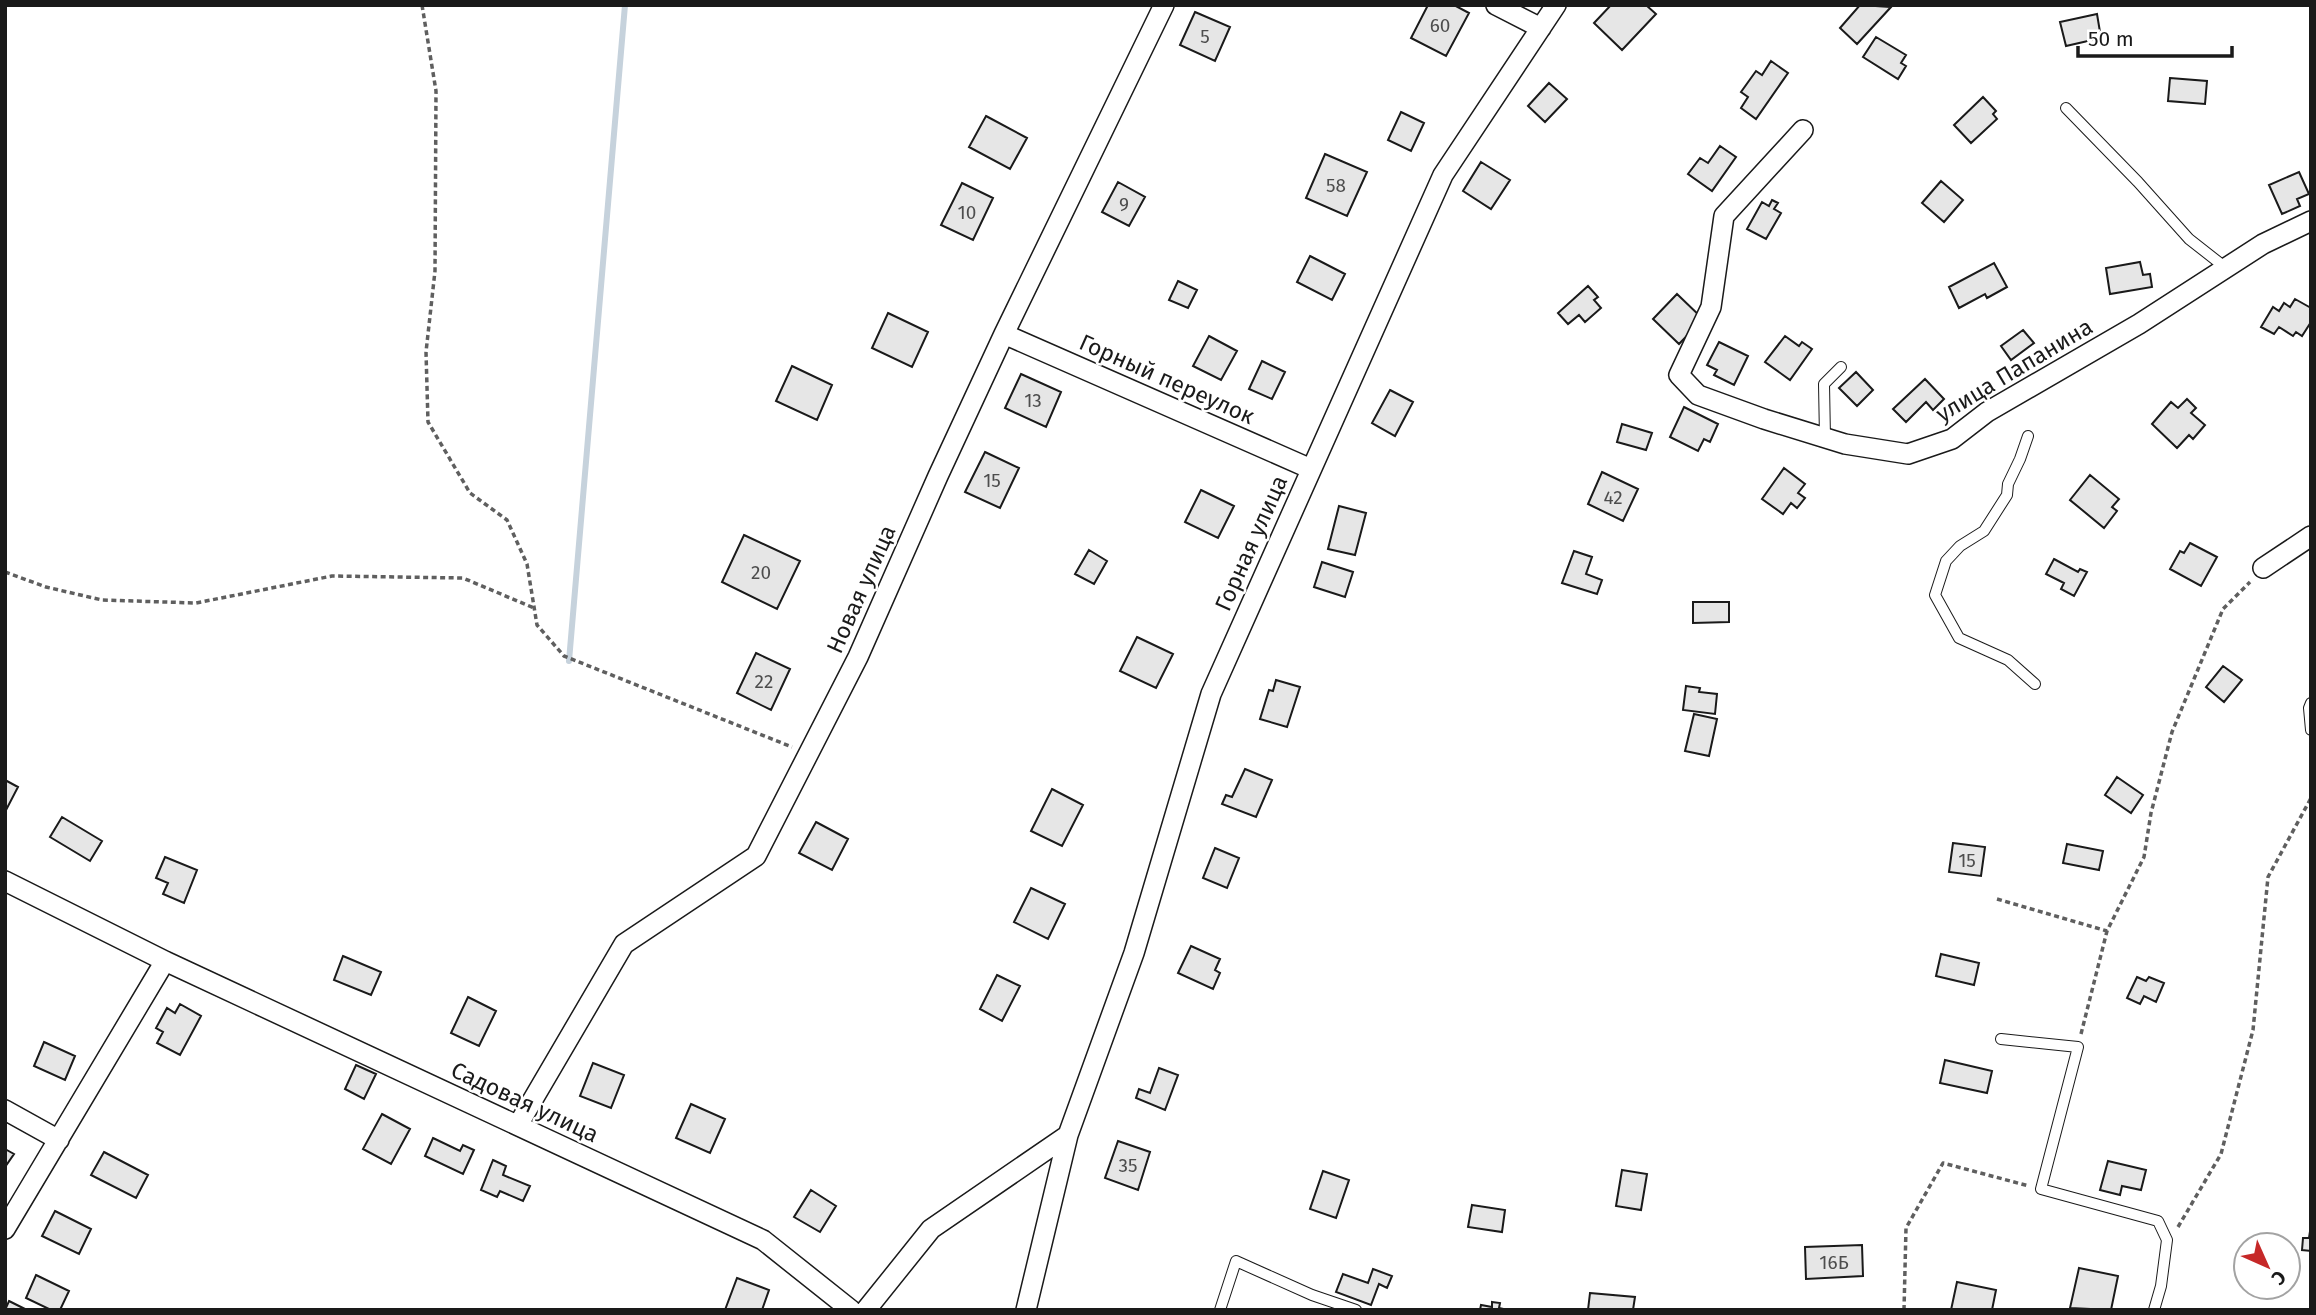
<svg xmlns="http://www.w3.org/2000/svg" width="2316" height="1315" font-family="'Fira Sans',sans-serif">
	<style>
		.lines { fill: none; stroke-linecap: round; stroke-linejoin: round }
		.stream { stroke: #c6d2dc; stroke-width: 6 }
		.building { fill: #e6e6e6; stroke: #1a1a1a; stroke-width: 2 }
		.lane-casing { stroke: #1a1a1a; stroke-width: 12 }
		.street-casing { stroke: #1a1a1a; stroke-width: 22 }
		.path { stroke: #5f5f5f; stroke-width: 3.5; stroke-dasharray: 5 3.5; stroke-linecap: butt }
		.lane { stroke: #fff; stroke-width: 10 }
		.street { stroke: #fff; stroke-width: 19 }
		.labels { text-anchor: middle; stroke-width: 5; stroke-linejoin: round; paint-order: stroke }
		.number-label { font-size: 19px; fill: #4d4d4d }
		.street-label { font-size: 23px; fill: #1a1a1a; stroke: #fff }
	</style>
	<rect width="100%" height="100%" fill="#fff"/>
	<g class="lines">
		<path class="stream" d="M569,661L625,5"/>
	</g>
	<path class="building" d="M1428,5H1454L1469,13L1446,56L1411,38Z
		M1611,5H1646L1656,14L1622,50L1594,23Z
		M1860,5L1891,7L1857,44L1840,28Z
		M1195,12L1230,27L1215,61L1180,45Z
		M2097,14L2101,38L2066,46L2060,22Z
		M1876,37L1906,55L1901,63L1906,66L1898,79L1863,57Z
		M1771,61L1788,73L1756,119L1741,108L1748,97L1741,92L1756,71L1762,75Z
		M2170,78L2207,81L2205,104L2168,101Z
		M1549,83L1567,99L1545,122L1528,106Z
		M1983,97L1996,111L1993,114L1997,119L1971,143L1954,125Z
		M1401,112L1424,123L1411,151L1388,140Z
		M986,116L1027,138L1010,169L969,147Z
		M1720,146L1736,157L1712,191L1688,174L1700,158L1708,163Z
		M1325,154L1367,172L1347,216L1306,198Z
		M1481,162L1510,180L1491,209L1463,191Z
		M2299,172L2309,194L2297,199L2300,206L2282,214L2269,185Z
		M1941,181L1963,200L1944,222L1922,203Z
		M1118,182L1145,197L1129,226L1102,212Z
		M962,183L993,198L973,240L941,225Z
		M1772,200L1778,203L1774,209L1781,213L1766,239L1747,229L1762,202L1769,206Z
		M1310,256L1345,274L1332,300L1297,282Z
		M2140,262L2143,275L2150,274L2152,287L2110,294L2106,268Z
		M1994,263L2007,287L1987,298L1985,294L1959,308L1949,287Z
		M1178,281L1197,290L1188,308L1169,300Z
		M1588,286L1598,297L1594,300L1601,308L1585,322L1579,315L1568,324L1558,313Z
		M1677,294L1703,319L1679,344L1653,319Z
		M2295,299L2311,308V322L2302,336L2296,332L2293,336L2279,327L2274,334L2261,327L2273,307L2279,311L2284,303L2290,307Z
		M888,313L928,332L912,367L872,348Z
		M2023,330L2034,343L2011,360L2001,346Z
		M1209,336L1237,351L1221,380L1193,366Z
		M1785,336L1799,346L1802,342L1812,349L1790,380L1765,362Z
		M1719,342L1748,356L1734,385L1714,375L1717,370L1707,365Z
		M1262,361L1285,372L1272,399L1249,389Z
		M792,366L832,385L817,420L776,401Z
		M1856,372L1873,390L1857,406L1839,388Z
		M1021,374L1061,392L1046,427L1005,408Z
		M1925,379L1944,399L1933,410L1926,402L1906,422L1893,409Z
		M1390,390L1413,402L1395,436L1372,423Z
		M2187,399L2196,408L2191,413L2205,425L2193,439L2189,435L2177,448L2152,424L2171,402L2178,408Z
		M1684,407L1718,424L1710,442L1704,439L1698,451L1670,437Z
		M1622,424L1652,433L1646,450L1617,442Z
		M985,452L1019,468L1000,508L965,492Z
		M1784,468L1805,484L1798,493L1805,498L1797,508L1791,503L1783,514L1762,499Z
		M1602,472L1638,489L1623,521L1588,504Z
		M2090,475L2119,499L2112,507L2117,511L2104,528L2070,500Z
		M1201,490L1234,506L1218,538L1185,522Z
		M1339,506L1366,513L1355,555L1328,549Z
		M744,535L800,561L777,609L722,582Z
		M2190,543L2217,557L2201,586L2170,569L2180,551L2184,553Z
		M1089,550L1107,561L1094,584L1075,574Z
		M1574,551L1592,557L1586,574L1602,580L1597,594L1562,583Z
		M2054,559L2078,572L2080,569L2087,572L2074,596L2061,589L2064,583L2046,574Z
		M1322,562L1353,572L1345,597L1314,587Z
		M1693,602H1729V622L1693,623Z
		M1137,637L1173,654L1156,688L1120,671Z
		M756,653L790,669L771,710L737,693Z
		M2223,666L2242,680L2224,702L2206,687Z
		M1276,680L1300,687L1287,727L1260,719L1269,690L1273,691Z
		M1686,686L1700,688L1699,692L1717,694L1715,714L1683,710Z
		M1694,714L1717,719L1709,756L1685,751Z
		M1245,769L1272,780L1256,817L1222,804L1226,795L1232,797Z
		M2117,777L2143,795L2131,813L2105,795Z
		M5,780L18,787L5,812Z
		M1052,789L1083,805L1062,846L1031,831Z
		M62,817L102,841L90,861L50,837Z
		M816,822L848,839L832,870L799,853Z
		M1953,843L1985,847L1981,876L1949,872Z
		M2067,844L2103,851L2099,870L2063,863Z
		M1215,848L1239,858L1227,888L1203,878Z
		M165,857L197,870L184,903L163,894L168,883L156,878Z
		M1031,888L1065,904L1048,939L1014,922Z
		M1191,946L1220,959L1215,970L1220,973L1213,989L1178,973Z
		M1941,954L1979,963L1974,985L1936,976Z
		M343,956L381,972L371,995L334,980Z
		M997,975L1020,986L1002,1021L980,1009Z
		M2137,977L2146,981L2149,977L2164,983L2156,1002L2144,996L2140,1004L2127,998Z
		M468,997L496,1011L479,1046L451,1033Z
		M180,1004L201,1016L180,1055L157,1043L163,1032L156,1028L167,1008L175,1013Z
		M44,1042L75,1056L65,1080L34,1066Z
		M1945,1060L1992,1071L1987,1093L1940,1083Z
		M593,1063L624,1075L611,1108L580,1096Z
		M356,1065L376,1074L364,1099L345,1089Z
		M1159,1068L1178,1075L1165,1110L1136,1098L1139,1089L1150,1093Z
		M691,1104L725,1119L710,1153L676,1138Z
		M382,1114L410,1129L391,1164L363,1149Z
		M433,1138L460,1151L463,1145L474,1150L463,1174L425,1156Z
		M1118,1141L1150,1152L1138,1190L1105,1178Z
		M5,1149L14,1154L5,1167Z
		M104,1152L148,1175L136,1198L91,1175Z
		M493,1160L506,1166L503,1175L530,1186L523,1201L500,1191L497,1197L481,1190Z
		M2108,1161L2146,1170L2141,1190L2122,1186L2120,1195L2100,1190Z
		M1622,1170L1647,1174L1641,1210L1616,1206Z
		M1323,1171L1349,1180L1336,1218L1310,1209Z
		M811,1190L836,1206L820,1232L794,1217Z
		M1472,1205L1505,1210L1502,1232L1468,1227Z
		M55,1211L91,1229L79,1254L42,1236Z
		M2311,1225V1251L2302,1250L2303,1238H2309Z
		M1862,1245L1863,1276L1806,1279L1805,1247Z
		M2079,1268L2118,1276L2111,1310L2070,1308Z
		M1373,1269L1392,1276L1387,1288L1379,1284L1371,1305L1336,1292L1343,1274L1368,1283Z
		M36,1275L69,1291L60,1310H51L26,1298Z
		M737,1278L769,1290L762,1310H725Z
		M1957,1282L1996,1290L1992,1310H1951Z
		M1590,1293L1635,1297L1633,1310H1588Z
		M9,1301L27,1310H5Z
		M1492,1302L1500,1303L1499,1308L1508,1310H1480L1481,1305L1492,1307Z"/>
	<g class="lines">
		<g class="lane-casing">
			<path id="lane" d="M2066,108L2138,182L2189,239L2226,268
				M2028,436L2020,459L2008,484L2007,495L1984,531L1960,546L1946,561L1935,595L1959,638L2008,660L2035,684
				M1825,438L1824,384L1841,367
				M2311,703L2309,708L2311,730
				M2001,1039L2078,1047L2041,1189L2158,1221L2167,1240L2161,1286L2154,1310
				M1220,1310L1236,1261L1312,1295L1356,1310"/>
		</g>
		<g class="street-casing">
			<path id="street" d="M1496,5L1541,28
				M1803,130L1724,216L1711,307L1679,375L1698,395L1764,419L1845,444L1908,454L1952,439L1987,412L2139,324L2263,244L2311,221
				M1004,334L1311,469
				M2263,568L2311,536
				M5,881L165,961L763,1240L851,1310
				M5,1110L59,1140
				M518,1125L624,944L756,856L858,657L938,476L1004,334L1164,5
				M5,1229L165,961
				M866,1310L931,1229L1068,1135
				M1026,1310L1068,1135L1134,953L1211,694L1443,175L1556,5"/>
		</g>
		<path class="path" d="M422,5L436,91L435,271L426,352L428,422L470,493L507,520L527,564L537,625L564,656L792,747
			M5,572L46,587L102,600L196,603L332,576L463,578L534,608
			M1997,899L2107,931L2144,857L2151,813L2172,732L2223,609L2250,582
			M2081,1034L2107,931
			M2178,1227L2221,1154L2253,1030L2268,877L2311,798
			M1904,1310L1906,1228L1943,1163L2029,1186"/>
		<use href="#lane" class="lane"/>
		<use href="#street" class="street"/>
	</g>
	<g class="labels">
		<g class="number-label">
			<text x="1440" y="32">60</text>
			<text x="1205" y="43">5</text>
			<text x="1336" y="192">58</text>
			<text x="1124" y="211">9</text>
			<text x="967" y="219">10</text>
			<text x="1033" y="407">13</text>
			<text x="992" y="487">15</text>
			<text x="1613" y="504">42</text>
			<text x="761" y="579">20</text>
			<text x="764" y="688">22</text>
			<text x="1967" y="867">15</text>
			<text x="1128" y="1172">35</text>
			<text x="1834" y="1269">16Б</text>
		</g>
		<g class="street-label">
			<text transform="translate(2014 370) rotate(-31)" y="8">улица Папанина</text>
			<text transform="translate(1167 379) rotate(24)" y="8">Горный переулок</text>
			<text transform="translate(1251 543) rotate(-66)" y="8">Горная улица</text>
			<text transform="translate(861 589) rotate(-66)" y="8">Новая улица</text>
			<text transform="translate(525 1102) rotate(25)" y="8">Садовая улица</text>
		</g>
	</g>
	<rect width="2316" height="1315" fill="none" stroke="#1a1a1a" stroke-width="14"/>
	<g transform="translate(2267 1266) rotate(135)"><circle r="33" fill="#ffffff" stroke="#a3a3a3" stroke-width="2"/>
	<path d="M0-5L12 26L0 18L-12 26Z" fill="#c62828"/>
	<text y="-10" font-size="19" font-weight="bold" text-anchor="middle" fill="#1a1a1a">С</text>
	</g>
	<path d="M2078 46v10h154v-10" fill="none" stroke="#1a1a1a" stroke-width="3.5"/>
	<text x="2088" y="46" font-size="21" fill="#1a1a1a" stroke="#ffffff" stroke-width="5" paint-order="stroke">50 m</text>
</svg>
